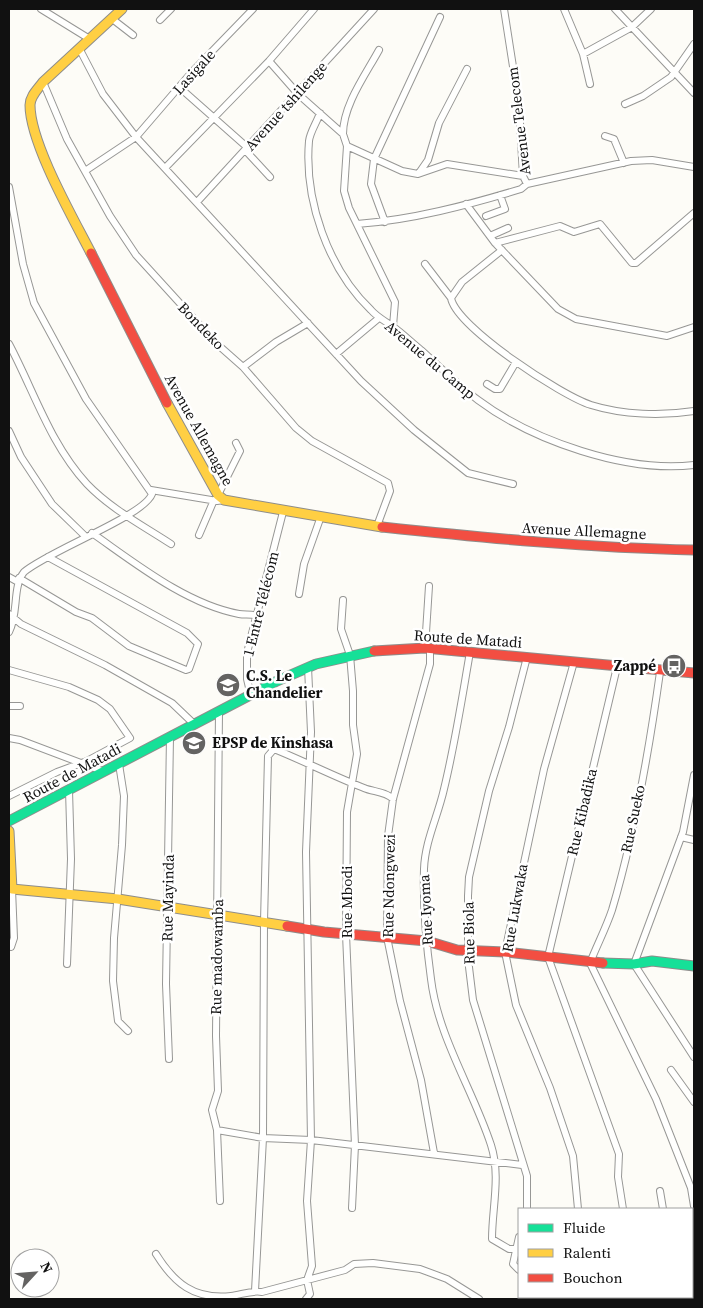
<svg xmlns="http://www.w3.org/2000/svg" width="703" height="1308" font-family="'Source Serif 4',serif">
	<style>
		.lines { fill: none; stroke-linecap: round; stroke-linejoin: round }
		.street-casing { stroke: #979795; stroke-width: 8 }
		.fast-casing { stroke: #8e8d8b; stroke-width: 11 }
		.slow-casing { stroke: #8e8d8b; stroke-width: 11 }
		.jam-casing { stroke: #8e8d8b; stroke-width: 11 }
		.street { stroke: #fffffe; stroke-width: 6 }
		.fast { stroke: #16e098; stroke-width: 9 }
		.slow { stroke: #ffcf43; stroke-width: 9 }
		.jam { stroke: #f24e42; stroke-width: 9 }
		.labels { text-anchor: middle; stroke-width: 5; stroke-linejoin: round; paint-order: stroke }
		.street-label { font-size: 15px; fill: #111; stroke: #fff }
		.poi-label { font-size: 15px; font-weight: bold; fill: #111; stroke: #fff; text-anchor: start }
	</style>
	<rect width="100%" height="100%" fill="#fdfcf7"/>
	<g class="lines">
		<g class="street-casing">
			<path id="street" d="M41,9L88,38
				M504,9L519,105L523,176L527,184L631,161L652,160L694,167
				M564,9L583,54L590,84
				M615,9L694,93
				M111,18L133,35
				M160,20L171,9
				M79,48L103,94L136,137L361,381L414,430L468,473L513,484
				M583,54L632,27L651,9
				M269,61L298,94L343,134L347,146L344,191L349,208L395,302L393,326
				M43,82L67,139L110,216L136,255L217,344L243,367L296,428L312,441L388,483L390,491L377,526
				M179,87L248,148
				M625,104L643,96L671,77L694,44
				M320,113C317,122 310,132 309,141C304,200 328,269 371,310C377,317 385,321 392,326C402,333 411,342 421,350C440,367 458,385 478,400C533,441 626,473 694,465
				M343,134C343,105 366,74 379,50
				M605,136L614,139L624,163
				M347,146L402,171L418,174L447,164L523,176
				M246,151L270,177
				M165,168L269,61L314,9
				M85,171L136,137L191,73L253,9
				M419,173L428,160L439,123L467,69
				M9,187L23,264L34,303L86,399L152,494C144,516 48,551 24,572C12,587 19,613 9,632
				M197,202L374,9
				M466,204L495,243L558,309L576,319L667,336L694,327
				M486,216L505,209L500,195
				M385,222L371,184L374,159L440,17
				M357,224C412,220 468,205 521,189L527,184
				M490,236L508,228
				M495,243L560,226L574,232L600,224L632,263H636L694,213
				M502,250L462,282L451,298C456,327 562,396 591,405C623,415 662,416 694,411
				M425,264L451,298
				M9,344C34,391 50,444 87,484C111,509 142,525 171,544
				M336,354L379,318
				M243,367L276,342L308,323
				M487,384L495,389H500L516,362
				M9,431L21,457L52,504L85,536
				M151,490L217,501L224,500
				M218,495L240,451L236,443
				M92,533C135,563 186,604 239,614C245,615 252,614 258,616
				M199,535L214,500
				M9,577L18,582
				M19,578L76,612L92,618L129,646L186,670L189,669L198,644L187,633L48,557
				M299,594L304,564L320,519
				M343,600L341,629L350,655L353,691V725L357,754L347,812L346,934L355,1145L352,1208
				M9,614L21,624L105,665L172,703L194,724
				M425,648L429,586
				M430,648V664L393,799L388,836L387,937L400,1001L421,1080L434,1153
				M470,652C462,698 455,744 444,789C438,816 425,841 424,869C423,905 426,943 431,979C438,1037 473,1090 491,1145C501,1176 492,1208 492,1239L509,1249H515
				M527,657L509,727L489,791L469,877L468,896V959L473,1000L527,1176V1209
				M574,662L544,769L505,952L516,1005L550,1088L573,1156L578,1209
				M617,667L548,957L619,1154L618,1177L623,1209
				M9,670L69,687L98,700L110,709L130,738L87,761L57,772L9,796
				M660,672C649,751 635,833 612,910C606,928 597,945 590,963L656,1099L691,1188L694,1206
				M251,696L247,679V653L283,512
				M9,706H20
				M219,711L216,1036L218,1091L212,1110L217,1130L220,1201
				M9,738L20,740L102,771
				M119,764L124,796L122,845L114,938L113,981L118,1021L128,1031
				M694,775L683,832L634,964L694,1057
				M681,837L694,840
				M11,947L14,938L12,889
				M67,964L71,859L69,790
				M169,1059L166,984L170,737
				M671,1070L694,1102
				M217,1130L263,1138L311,1140L522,1165
				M660,1191L663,1209
				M692,1236H694
				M519,1237L513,1264L519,1270
				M156,1254C174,1283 194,1300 231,1296C241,1295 251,1290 262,1292L345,1270L354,1264L373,1263L420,1269L447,1279L479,1299
				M692,1279L694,1280
				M255,1291L263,1138L264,922L268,756L274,749C304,761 333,776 364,788C373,792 385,791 393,799
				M306,1299L310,1294L307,1280L312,1266L307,1201L311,1140L306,852L311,732L308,667
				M540,1299L542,1297
				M621,1299V1297"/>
		</g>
		<g class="fast-casing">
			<path id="fast" d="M9,821L277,681L316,664L374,651
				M603,963L634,964L652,961L694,966"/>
		</g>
		<g class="slow-casing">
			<path id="slow" d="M91,253C73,218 30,143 30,105C30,96 38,89 43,82L122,9
				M167,403L218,495L224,500L382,527
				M9,831L12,889L118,899L287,926"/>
		</g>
		<g class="jam-casing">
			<path id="jam" d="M91,253L167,403
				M382,527C486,538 589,548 694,550
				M374,651L425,648L694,673
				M287,926L324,932L427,941L457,950L505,952L603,963"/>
		</g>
		<use href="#street" class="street"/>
		<use href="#fast" class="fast"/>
		<use href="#slow" class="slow"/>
		<use href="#jam" class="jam"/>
	</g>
	<defs>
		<g id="bus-disc" transform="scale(1.25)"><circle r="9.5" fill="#646362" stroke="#fff"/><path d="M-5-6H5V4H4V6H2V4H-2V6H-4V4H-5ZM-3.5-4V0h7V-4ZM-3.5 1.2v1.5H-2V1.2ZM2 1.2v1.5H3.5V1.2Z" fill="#fff"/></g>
		<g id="school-disc" transform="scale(1.25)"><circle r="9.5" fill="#646362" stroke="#fff"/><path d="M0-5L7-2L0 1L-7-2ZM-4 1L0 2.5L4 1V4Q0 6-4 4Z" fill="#fff"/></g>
	</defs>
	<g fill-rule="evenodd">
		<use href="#bus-disc" x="674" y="666"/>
		<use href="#school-disc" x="228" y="685"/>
		<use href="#school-disc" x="194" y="743"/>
	</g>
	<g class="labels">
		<g class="street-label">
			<text transform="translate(194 72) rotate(-48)" y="5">Lasigale</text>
			<text transform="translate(286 106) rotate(-48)" y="5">Avenue tshilenge</text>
			<text transform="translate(519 121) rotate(-97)" y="5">Avenue Telecom</text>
			<text transform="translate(201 326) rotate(46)" y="5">Bondeko</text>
			<text transform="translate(430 360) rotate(40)" y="5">Avenue du Camp</text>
			<text transform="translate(199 430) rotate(61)" y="5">Avenue Allemagne</text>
			<text transform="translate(584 531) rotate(3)" y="5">Avenue Allemagne</text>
			<text transform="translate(261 604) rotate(-76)" y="5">1 Entre Télécom</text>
			<text transform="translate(468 639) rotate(4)" y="5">Route de Matadi</text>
			<text transform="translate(72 773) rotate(-28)" y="5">Route de Matadi</text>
			<text transform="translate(582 812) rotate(-77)" y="5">Rue Kibadika</text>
			<text transform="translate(633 819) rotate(-78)" y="5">Rue Sueko</text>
			<text transform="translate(389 886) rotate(-89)" y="5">Rue Ndongwezi</text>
			<text transform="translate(168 898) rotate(-89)" y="5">Rue Mayinda</text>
			<text transform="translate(347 902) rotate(-90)" y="5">Rue Mbodi</text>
			<text transform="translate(515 908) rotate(-80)" y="5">Rue Lukwaka</text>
			<text transform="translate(426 910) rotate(-93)" y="5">Rue Iyoma</text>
			<text transform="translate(469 933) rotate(-91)" y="5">Rue Biola</text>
			<text transform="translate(217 957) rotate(-89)" y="5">Rue madowamba</text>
		</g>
		<g class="poi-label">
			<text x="656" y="671" text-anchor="end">Zappé</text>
			<text x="246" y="681">C.S. Le<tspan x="246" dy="17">Chandelier</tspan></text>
			<text x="212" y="748">EPSP de Kinshasa</text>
		</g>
	</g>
	<rect width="703" height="1308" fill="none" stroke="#111111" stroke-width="20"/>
	<rect x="518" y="1208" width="175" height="90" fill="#ffffff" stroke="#a0a0a0"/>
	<rect x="528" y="1224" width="25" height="8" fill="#16e098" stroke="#a0a0a0"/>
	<text x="563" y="1233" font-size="15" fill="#111111">Fluide</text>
	<rect x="528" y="1249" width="25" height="8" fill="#ffcf43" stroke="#a0a0a0"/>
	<text x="563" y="1258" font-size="15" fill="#111111">Ralenti</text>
	<rect x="528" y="1274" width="25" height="8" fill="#f24e42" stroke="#a0a0a0"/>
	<text x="563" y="1283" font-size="15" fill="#111111">Bouchon</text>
	<g transform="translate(35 1273) rotate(64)"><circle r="24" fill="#ffffff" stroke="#a0a0a0"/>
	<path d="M0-4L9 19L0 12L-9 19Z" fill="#646362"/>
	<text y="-8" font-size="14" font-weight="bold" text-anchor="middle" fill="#111111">N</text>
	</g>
</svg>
